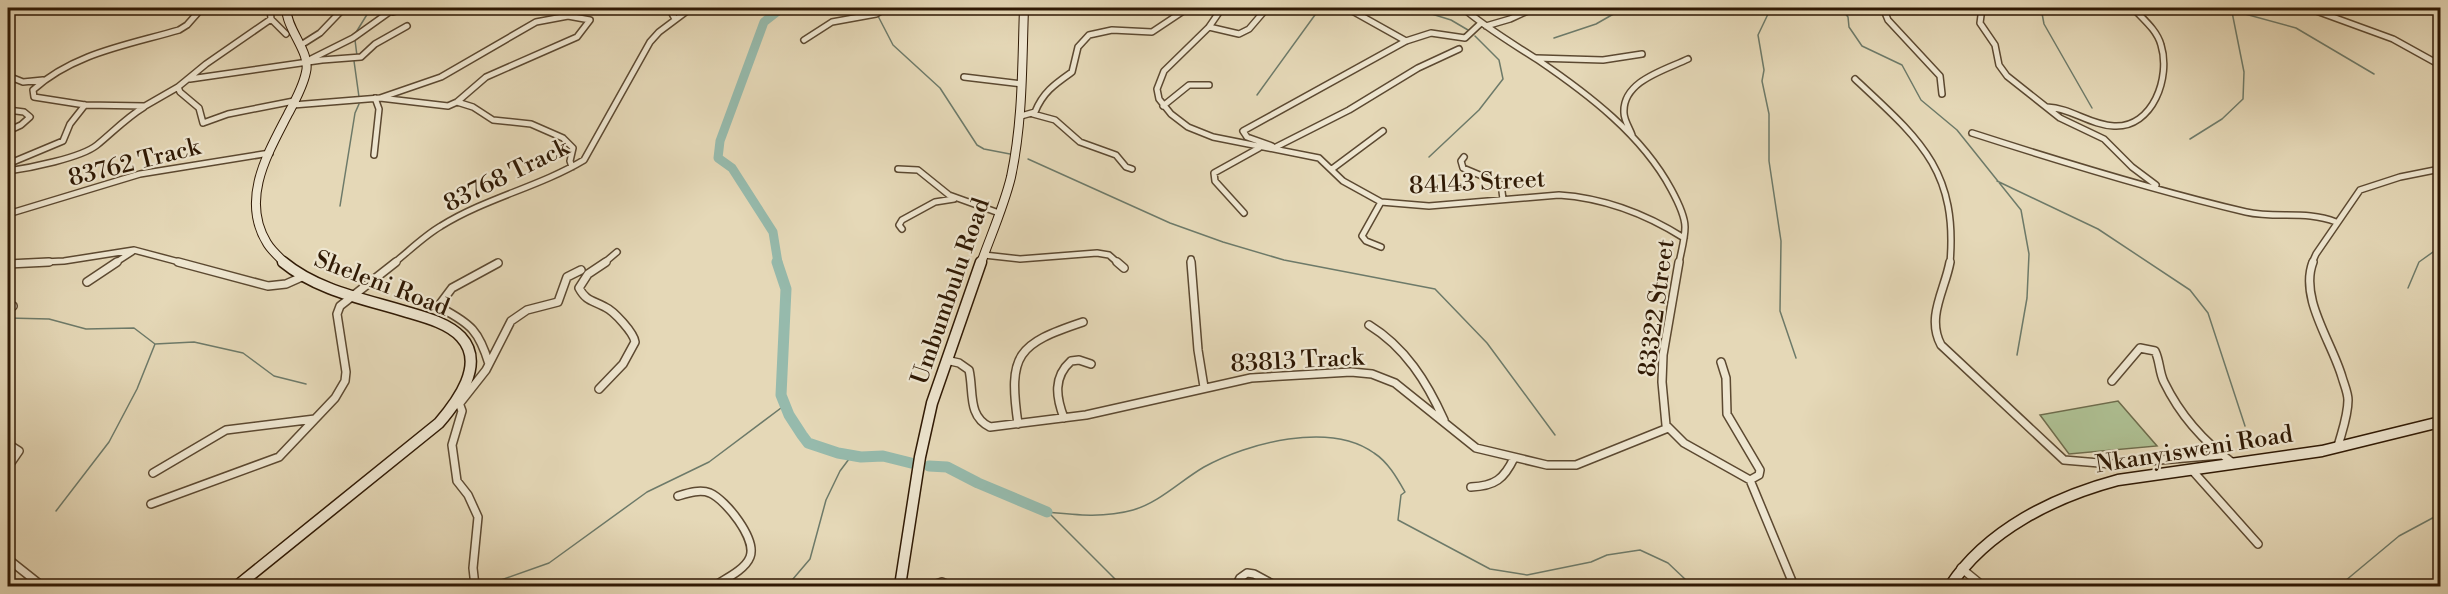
<svg xmlns="http://www.w3.org/2000/svg" width="2448" height="594" font-family="'Libre Bodoni',serif">
	<style>
		.green { fill: #aec093; stroke: #6e6c4c; stroke-width: 1.5 }
		.lines { fill: none; stroke-linecap: round; stroke-linejoin: round }
		.stream { stroke: #6d7a69; stroke-width: 1.5 }
		.river-far1 { stroke: #96baac; stroke-width: 9 }
		.river { stroke: #96baac; stroke-width: 11 }
		.street-far1-casing { stroke: #5c4931; stroke-width: 8 }
		.street-casing { stroke: #5c4931; stroke-width: 10 }
		.secondary-far1-casing { stroke: #2f1904; stroke-width: 10 }
		.secondary-casing { stroke: #2f1904; stroke-width: 13 }
		.street-far1 { stroke: #eee6d0; stroke-width: 5 }
		.street { stroke: #eee6d0; stroke-width: 7 }
		.secondary-far1 { stroke: #eee6d0; stroke-width: 8 }
		.secondary { stroke: #eee6d0; stroke-width: 10 }
		.labels { text-anchor: middle; stroke-width: 4.5; stroke-linejoin: round; paint-order: stroke }
		.street-label { font-size: 24px; fill: #2f1904; stroke: #eee6d0 }
	</style>
	<rect width="100%" height="100%" fill="#e5d8b7"/>
	<filter id="stains"><feTurbulence type="fractalNoise" baseFrequency=".00333" numOctaves="4"/><feColorMatrix values="0 0 0 0 .2 0 0 0 0 .09 0 0 0 0 .02 0 0 0 .5 -.17"/></filter>
	<radialGradient id="worn" r=".72"><stop offset=".6" stop-color="#630" stop-opacity="0"/><stop offset="1" stop-color="#630" stop-opacity=".3"/></radialGradient>
	<path class="green" d="M2118,401L2157,446L2069,454L2040,415Z"/>
	<g class="lines">
		<path class="stream" d="M860,8L872,12
			M1780,8L1769,12L1758,35L1764,70L1762,81L1769,114V161L1781,241L1780,311L1796,358
			M1841,8L1848,17L1849,27L1862,46L1902,65L1921,100L1957,130L2021,210L2029,254L2027,298L2017,355
			M2041,8L2044,24L2092,108
			M2223,8L2296,28L2374,74
			M1419,10L1451,20L1468,30
			M878,16L893,45L940,88L977,145L984,149L1010,154
			M355,34L371,8
			M1554,38L1596,24L1624,8
			M355,40L357,56
			M354,61L359,97
			M1257,95L1320,8
			M2190,139L2222,119L2243,99L2244,72L2232,12
			M1429,157L1479,110L1503,79L1499,60L1475,36
			M1028,159L1170,223L1223,242L1284,260L1435,289L1487,343L1555,435
			M1997,181L2098,229L2190,290L2208,313L2245,426
			M340,206L355,113L359,104
			M2408,288L2419,262L2440,247
			M8,318L49,319L86,329L134,328L155,344L137,389L109,442L56,511
			M155,344L194,342L243,353L274,376L306,384
			M1047,512C1076,515 1105,518 1133,510C1160,502 1180,481 1204,467C1247,443 1330,421 1374,453C1388,462 1397,478 1405,492L1401,495L1398,520L1490,569L1527,575L1591,562L1607,555L1640,550L1668,563L1686,580L1685,586
			M1049,513L1122,586
			M484,586L549,563L647,492L709,462L785,405
			M787,586L810,559L826,500L840,471L852,455
			M2334,586H2339L2399,536L2440,514"/>
		<path class="river-far1" d="M778,263L773,232L732,168L718,158L720,141L764,22L782,8"/>
		<path class="river" d="M777,262L786,289L781,395L789,415L802,435L808,443L838,453L861,457L883,456L911,463
			M929,466L947,467L978,483L1047,512"/>
		<g class="street-far1-casing">
			<path id="street-far1" d="M202,8L187,25L179,30C128,45 74,53 33,90L34,97L85,105L145,106L178,87L206,64L271,19
				M270,8L271,19L286,34
				M669,8L675,19
				M1222,8L1209,27L1164,71L1157,89L1159,99L1171,114L1188,127L1213,137L1319,158L1343,181L1381,202L1429,206L1559,195C1604,198 1646,214 1684,238
				M1278,8H1287
				M1347,8L1406,41
				M1463,8C1486,28 1512,43 1538,60C1588,94 1642,135 1671,189C1677,200 1685,215 1685,227C1685,239 1681,252 1679,263
				M1883,8L1888,20L1940,76L1942,94
				M1982,8L1980,23L1995,45L1999,65L2007,76L2060,118L2104,139L2132,167L2156,185
				M2308,8L2393,39L2440,65
				M1413,10L1417,8
				M393,12L408,8
				M568,16L590,20L577,37L486,77L457,102L448,106L380,98L441,77L536,22Z
				M1486,26L1510,19L1534,8
				M1209,27L1239,34L1249,29L1267,8
				M804,40L832,22L876,14L886,8
				M301,45L320,33L344,8
				M1536,58L1603,60L1642,54
				M311,59L353,38L395,8
				M8,76L23,82L43,80
				M964,77L1022,84
				M190,79L322,60L361,57L375,44L407,26
				M1855,79C1918,138 1958,169 1950,263
				M178,87L180,92L199,108L203,123L228,114L294,101
				M457,102L473,107L493,120L531,124L563,138L573,148L570,161L572,167
				M293,105L380,98
				M1163,106L1189,85H1209
				M2047,107C2071,108 2090,125 2114,126C2153,128 2171,77 2161,45C2157,30 2143,19 2133,8
				M8,110L24,112L30,117L21,125L8,131
				M1033,114L1055,120L1080,142L1116,155L1126,167L1132,169
				M1021,116L1035,112C1043,92 1055,84 1072,72L1078,47L1089,35L1112,30L1152,32L1188,8
				M1972,133C2062,162 2153,190 2246,212C2276,219 2306,210 2336,222
				M1632,135C1630,129 1624,120 1624,113C1622,81 1665,70 1688,59
				M1272,146L1247,137L1243,131L1406,41L1431,33L1465,38L1481,23
				M1276,147L1349,110L1418,68L1459,49
				M374,155L379,109L375,98
				M1464,157L1461,161L1463,168L1501,184L1503,199
				M8,164L63,141L70,124L85,105
				M898,169L918,170L949,195L999,213
				M1332,169L1383,131
				M8,171C29,168 81,158 97,145C113,132 126,118 144,107
				M1381,202L1362,236L1366,241L1381,247
				M1244,213L1215,181L1214,173L1259,148
				M8,214L140,174L270,153
				M902,229L899,225L902,220L935,202L954,199
				M984,255L1020,259L1097,253L1109,255L1118,263
				M1191,259V263
				M21,263L64,261L134,250L183,263
				M115,263L132,252
				M394,263C409,251 424,236 441,226C486,198 539,187 584,160L650,42L659,32L691,8
				M604,263L617,252
				M2312,263L2316,254L2360,190L2400,177L2440,169"/>
		</g>
		<g class="street-casing">
			<path id="street" d="M178,262L268,286L286,284L304,276
				M1117,262L1124,268
				M1191,262L1198,350L1204,387
				M1679,262L1663,355L1662,382L1666,425L1684,443L1750,480L1794,586
				M1950,262C1945,290 1926,317 1941,345L2064,460L2111,464L2221,455
				M2313,262C2299,298 2332,342 2342,377C2344,384 2348,393 2348,400C2348,416 2342,431 2338,446
				M8,264L49,262
				M87,282L117,262
				M8,307L13,306
				M1369,325C1405,347 1427,382 1444,420
				M946,360L959,363L969,370C974,391 967,416 990,427L1086,415L1251,378L1351,372L1372,374L1395,383L1476,448L1547,465H1576L1668,428
				M1721,362L1726,378L1727,414L1760,470L1759,475L1750,480
				M489,364C479,331 471,324 441,308L440,304L452,288L498,263
				M2112,381L2140,348L2155,351C2160,361 2159,372 2164,382C2180,415 2204,442 2233,463
				M599,389L623,364L635,342C634,333 614,311 605,307C592,300 586,301 579,288L588,274L606,262
				M458,400L462,411L452,445L457,481L468,495L478,517L473,568L475,586
				M460,403L486,370L511,321L527,310L558,302L567,277L581,270
				M1064,418C1056,397 1053,377 1071,361L1079,360L1091,364
				M1018,424C1008,354 1017,344 1083,322
				M8,444L19,451L8,467
				M2191,469L2258,544
				M153,473L226,430L315,419
				M1471,487C1495,486 1504,479 1514,458
				M678,496C688,493 700,489 710,493C726,500 757,539 750,557C745,570 725,579 714,586
				M151,504L279,457L335,398L345,381L346,372L337,314L340,306L396,262
				M8,559L42,586
				M1961,568L1983,586
				M930,586L942,582L951,586
				M1236,586L1240,578L1247,573L1254,574L1276,586"/>
		</g>
		<g class="secondary-far1-casing">
			<path id="secondary-far1" d="M285,263C279,257 271,250 267,243C240,199 268,153 288,114C295,101 303,87 306,72C311,52 287,31 286,8
				M981,263C991,235 1004,206 1011,177C1023,121 1022,64 1024,8"/>
		</g>
		<g class="secondary-casing">
			<path id="secondary" d="M237,586L439,423C457,402 486,364 461,337C448,323 424,317 407,312C365,299 318,291 283,262
				M900,586L920,457L932,403L981,262
				M1950,586C1987,530 2054,497 2118,480L2322,451L2440,422"/>
		</g>
		<use href="#street-far1" class="street-far1"/>
		<use href="#street" class="street"/>
		<use href="#secondary-far1" class="secondary-far1"/>
		<use href="#secondary" class="secondary"/>
	</g>
	<g class="labels">
		<g class="street-label">
			<text transform="translate(134 162) rotate(-14)" y="8">83762 Track</text>
			<text transform="translate(506 175) rotate(-26)" y="8">83768 Track</text>
			<text transform="translate(1477 182) rotate(-3)" y="8">84143 Street</text>
			<text transform="translate(382 283) rotate(21)" y="8">Sheleni Road</text>
			<text transform="translate(950 291) rotate(-71)" y="8">Umbumbulu Road</text>
			<text transform="translate(1656 308) rotate(-82)" y="8">83322 Street</text>
			<text transform="translate(1297 360) rotate(-3)" y="8">83813 Track</text>
			<text transform="translate(2194 449) rotate(-9)" y="8">Nkanyisweni Road</text>
		</g>
	</g>
	<rect width="2448" height="594" fill="none" stroke="#e5d8b7" stroke-width="30"/>
	<rect x="9" y="9" width="2430" height="576" fill="none" stroke="#2f1904" stroke-width="3"/>
	<rect x="15" y="15" width="2418" height="564" fill="none" stroke="#2f1904" stroke-width="1.5"/>
	<rect width="100%" height="100%" filter="url(#stains)"/>
	<rect width="100%" height="100%" fill="url(#worn)"/>
</svg>
